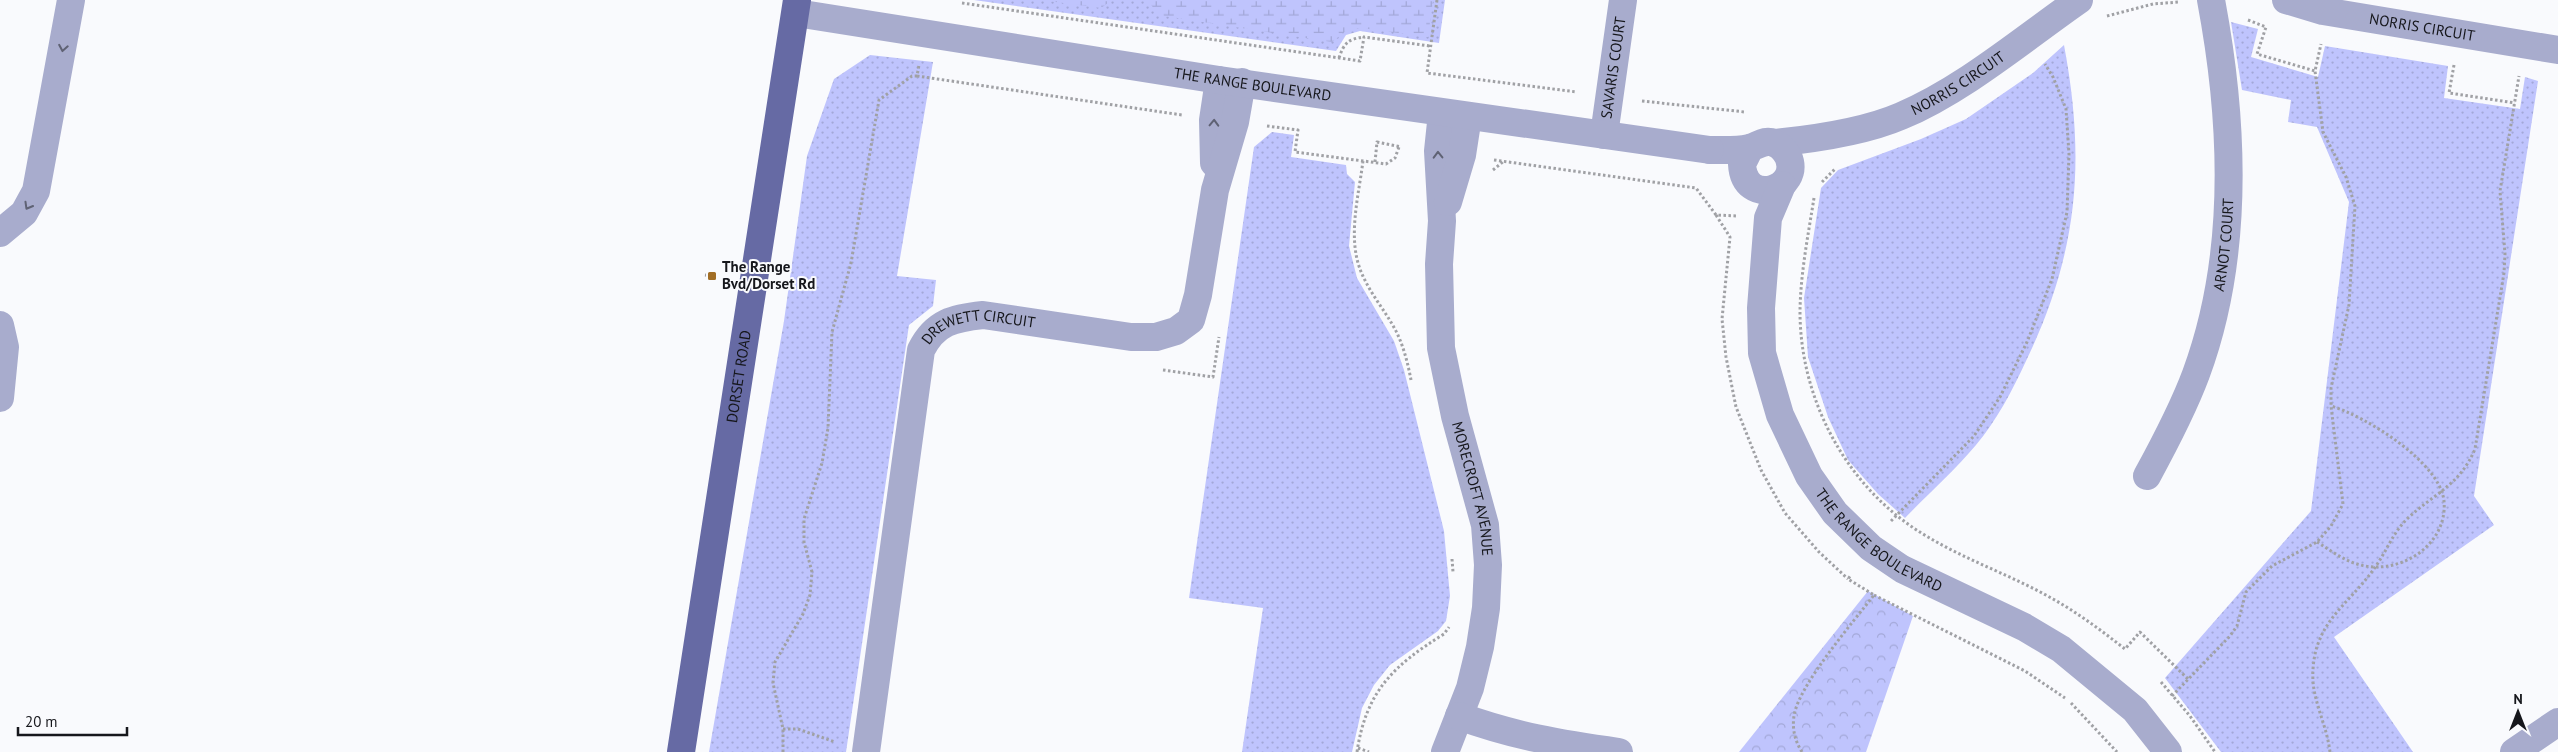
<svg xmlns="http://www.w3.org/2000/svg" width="2558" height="752" font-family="'PT Sans',sans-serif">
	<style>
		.grass { fill: url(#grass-dots) }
		.forest { fill: url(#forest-crowns) }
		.wetland { fill: url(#wetland-marsh) }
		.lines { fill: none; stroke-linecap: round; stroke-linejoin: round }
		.path { stroke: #a0a1a5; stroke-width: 3; stroke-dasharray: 2.5 2.5; stroke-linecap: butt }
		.minor { stroke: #a8accd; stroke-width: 28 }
		.tertiary { stroke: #a8accd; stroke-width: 28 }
		.primary { stroke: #666aa4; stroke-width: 28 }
		.oneway { stroke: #5f6274 }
		.poi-dot { fill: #a16d25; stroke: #f9fafd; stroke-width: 2 }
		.labels { text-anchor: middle; stroke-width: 4; stroke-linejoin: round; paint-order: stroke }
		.street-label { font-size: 15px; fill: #16171c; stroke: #f9fafd }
		.poi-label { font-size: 15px; font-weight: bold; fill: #16171c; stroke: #f9fafd; text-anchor: start }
	</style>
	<defs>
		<pattern id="grass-dots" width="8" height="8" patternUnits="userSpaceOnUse" patternTransform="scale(1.25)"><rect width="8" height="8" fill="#bfc4fd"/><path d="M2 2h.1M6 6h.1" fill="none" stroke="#a3a8d8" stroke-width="1.8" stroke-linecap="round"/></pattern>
		<pattern id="forest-crowns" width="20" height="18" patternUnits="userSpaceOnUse" patternTransform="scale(1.25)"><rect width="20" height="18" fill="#bfc4fd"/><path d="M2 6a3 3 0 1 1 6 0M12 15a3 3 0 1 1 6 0" fill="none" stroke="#a3a8d8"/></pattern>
		<pattern id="wetland-marsh" width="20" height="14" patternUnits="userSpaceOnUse" patternTransform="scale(1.25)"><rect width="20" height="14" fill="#bfc4fd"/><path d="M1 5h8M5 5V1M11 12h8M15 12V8" fill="none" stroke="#a3a8d8"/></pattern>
	</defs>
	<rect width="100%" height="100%" fill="#f9fafd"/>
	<path class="grass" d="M974,0H1445L1439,43L1360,31L1346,35L1336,51Z
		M2231,22L2258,29L2251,57L2318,77L2325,46L2448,66L2444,98L2520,109L2525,77L2538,81L2474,496L2494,525L2334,637L2413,752H2221L2165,678L2311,511L2349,202L2317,127L2288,122L2291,100L2242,90Z
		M2064,45C2086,162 2078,253 2026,361C2012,391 1997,420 1976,445C1954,471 1928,494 1905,518L1878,494L1848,460L1828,417L1808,357L1804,298L1821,188L1838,170L1921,139L1966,119L2033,73Z
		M870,55L933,62L897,276L936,280L933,306L909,325L846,752H709L784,321L807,156L834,79Z
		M1272,132L1294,135L1291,157L1346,165L1347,174L1355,182L1349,246L1357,278L1394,341L1404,370L1444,531L1450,596L1446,621L1438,631L1390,665L1374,685L1362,708L1352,752H1242L1263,608L1189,598L1254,147Z"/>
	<path class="forest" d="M1868,591L1913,616L1866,752H1739Z"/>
	<path class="wetland" d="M1041,0H1112L1101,8Z
		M1145,0H1433L1428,37L1361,28L1347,30L1332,42L1158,15L1152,6Z"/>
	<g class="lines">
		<path class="path" d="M1437,0L1427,73L1577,92
			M962,3L1360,61L1364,37L1430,46
			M2107,16L2153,4L2179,2
			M2248,20L2266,27L2257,54L2315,71
			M1339,58C1344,43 1348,39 1364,37
			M2454,65L2449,93L2515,103
			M917,76L1182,115
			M1642,101L1745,112
			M1267,126L1298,130L1295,152L1386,164L1395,158L1399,147
			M1494,160L1696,188L1716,215L1736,216
			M1363,161C1359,193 1349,231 1358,263C1366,290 1385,309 1397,333C1404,348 1408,364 1411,380
			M1375,162L1377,142L1401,147
			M1493,170L1504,161
			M1822,182L1835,169
			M1814,198C1808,236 1800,276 1800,314C1801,404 1850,492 1928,537C1968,561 2013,576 2053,599C2078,613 2102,631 2125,649L2140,632L2188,679
			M1716,215L1730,237L1722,319L1726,357L1736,407L1761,470L1785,513L1819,552L1848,579
			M705,275L712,276
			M1163,370L1213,377L1219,337
			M1891,521L1974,436L2000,397L2027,342L2052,279L2067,212L2069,154L2066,109L2053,77L2045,64
			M2317,542C2330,550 2343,560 2357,564C2398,577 2448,546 2444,501C2440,462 2365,416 2331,406
			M1452,559L1453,572
			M1874,595L2025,671L2065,698
			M2161,682L2190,716L2215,752
			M2172,696L2230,636L2237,626L2246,592L2272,566L2317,542L2331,526L2343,504L2331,406V388L2349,305L2355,206L2346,177L2323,132L2315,71L2321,44
			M2071,703L2117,752
			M783,729H798L835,742
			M1358,748L1369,752
			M783,752V729L773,683L775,662L803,614L810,595L812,572L804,542V519L822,463L828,428L832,332L851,263L879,100L912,76H917L919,65
			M1357,752C1366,691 1394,665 1444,634L1449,627
			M1802,752C1795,741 1792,729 1794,716C1798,686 1854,621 1874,595L1848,579L1851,575
			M2330,752C2327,727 2315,705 2313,682C2310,623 2348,607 2376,566C2387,550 2394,531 2408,518C2435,493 2460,485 2475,449L2504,273L2505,254L2500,191L2519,76"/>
		<g class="minor">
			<path id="s1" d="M2286,0L2323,11L2558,50"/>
			<path id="s2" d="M1442,113L1438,151L1442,221L1439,264L1441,348L1455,416L1485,525L1488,565L1486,608L1480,647L1470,688L1445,752"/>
			<path id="s3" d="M1604,135L1623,0"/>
			<path id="s4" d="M1774,143C1814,139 1864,132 1901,116C1963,90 2023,39 2079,0"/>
			<path d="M1710,150C1722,150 1737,151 1749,148C1758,146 1764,139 1774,143C1780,145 1785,151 1788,156C1803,190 1744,208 1742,164L1750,148"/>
			<path d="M1214,163L1213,120L1219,80"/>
			<path id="s5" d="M1782,185L1768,218L1761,308L1762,353L1780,415L1809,476L1835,513L1871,548L1902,569L2024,627L2061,649L2135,710L2168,752"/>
			<path d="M1448,202L1462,155L1468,116"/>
			<path d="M0,233L24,213L36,191L71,0"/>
			<path d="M0,325L5,347L0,398"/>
			<path id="s6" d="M2147,476C2165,443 2183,409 2196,374C2240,255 2234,122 2211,0"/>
			<path d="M1459,716C1514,736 1561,744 1619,752"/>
			<path id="s7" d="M866,752L921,350C935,322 954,318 983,315L1131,337H1156L1176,331L1191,320L1198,295L1215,190L1235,122L1242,82"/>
			<path d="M2514,752L2558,722"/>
		</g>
		<path class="tertiary" id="s8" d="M796,13L1219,80L1710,150"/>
		<path class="primary" id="s9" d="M681,752L797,0"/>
	</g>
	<defs><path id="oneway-chevron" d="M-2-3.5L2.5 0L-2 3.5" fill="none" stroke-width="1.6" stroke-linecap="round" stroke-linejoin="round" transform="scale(1.25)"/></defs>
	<g class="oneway">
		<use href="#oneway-chevron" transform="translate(63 48) rotate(100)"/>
		<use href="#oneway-chevron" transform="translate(1214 123) rotate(-88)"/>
		<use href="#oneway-chevron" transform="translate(1438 155) rotate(-91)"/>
		<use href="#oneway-chevron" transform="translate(28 206) rotate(120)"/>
	</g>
	<rect class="poi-dot" x="707" y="271" width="10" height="10" rx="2.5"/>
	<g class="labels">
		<g class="street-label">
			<text dy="5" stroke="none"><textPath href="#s1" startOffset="139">NORRIS CIRCUIT</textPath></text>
			<text dy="5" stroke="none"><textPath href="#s3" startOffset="68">SAVARIS COURT</textPath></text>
			<text dy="5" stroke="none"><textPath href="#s4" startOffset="196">NORRIS CIRCUIT</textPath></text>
			<text dy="5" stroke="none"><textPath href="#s8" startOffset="462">THE RANGE BOULEVARD</textPath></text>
			<text dy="5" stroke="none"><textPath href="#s6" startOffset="246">ARNOT COURT</textPath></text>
			<text dy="5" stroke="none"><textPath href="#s7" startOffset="474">DREWETT CIRCUIT</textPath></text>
			<text dy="5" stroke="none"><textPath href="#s9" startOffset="380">DORSET ROAD</textPath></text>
			<text dy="5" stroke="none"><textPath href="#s2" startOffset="380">MORECROFT AVENUE</textPath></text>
			<text dy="5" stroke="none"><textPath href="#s5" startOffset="400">THE RANGE BOULEVARD</textPath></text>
		</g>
		<g class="poi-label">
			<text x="722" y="272">The Range<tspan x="722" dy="17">Bvd/Dorset Rd</tspan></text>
		</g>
	</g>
	<g transform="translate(2518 712)" stroke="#f9fafd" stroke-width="4" paint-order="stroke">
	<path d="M0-4L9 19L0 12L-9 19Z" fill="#16171c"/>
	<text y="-8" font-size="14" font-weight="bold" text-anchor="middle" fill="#16171c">N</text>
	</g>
	<path d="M18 727v8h109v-8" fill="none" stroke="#16171c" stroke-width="2.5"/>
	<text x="25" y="727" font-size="15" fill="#16171c" stroke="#f9fafd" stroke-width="4" paint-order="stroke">20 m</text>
</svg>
